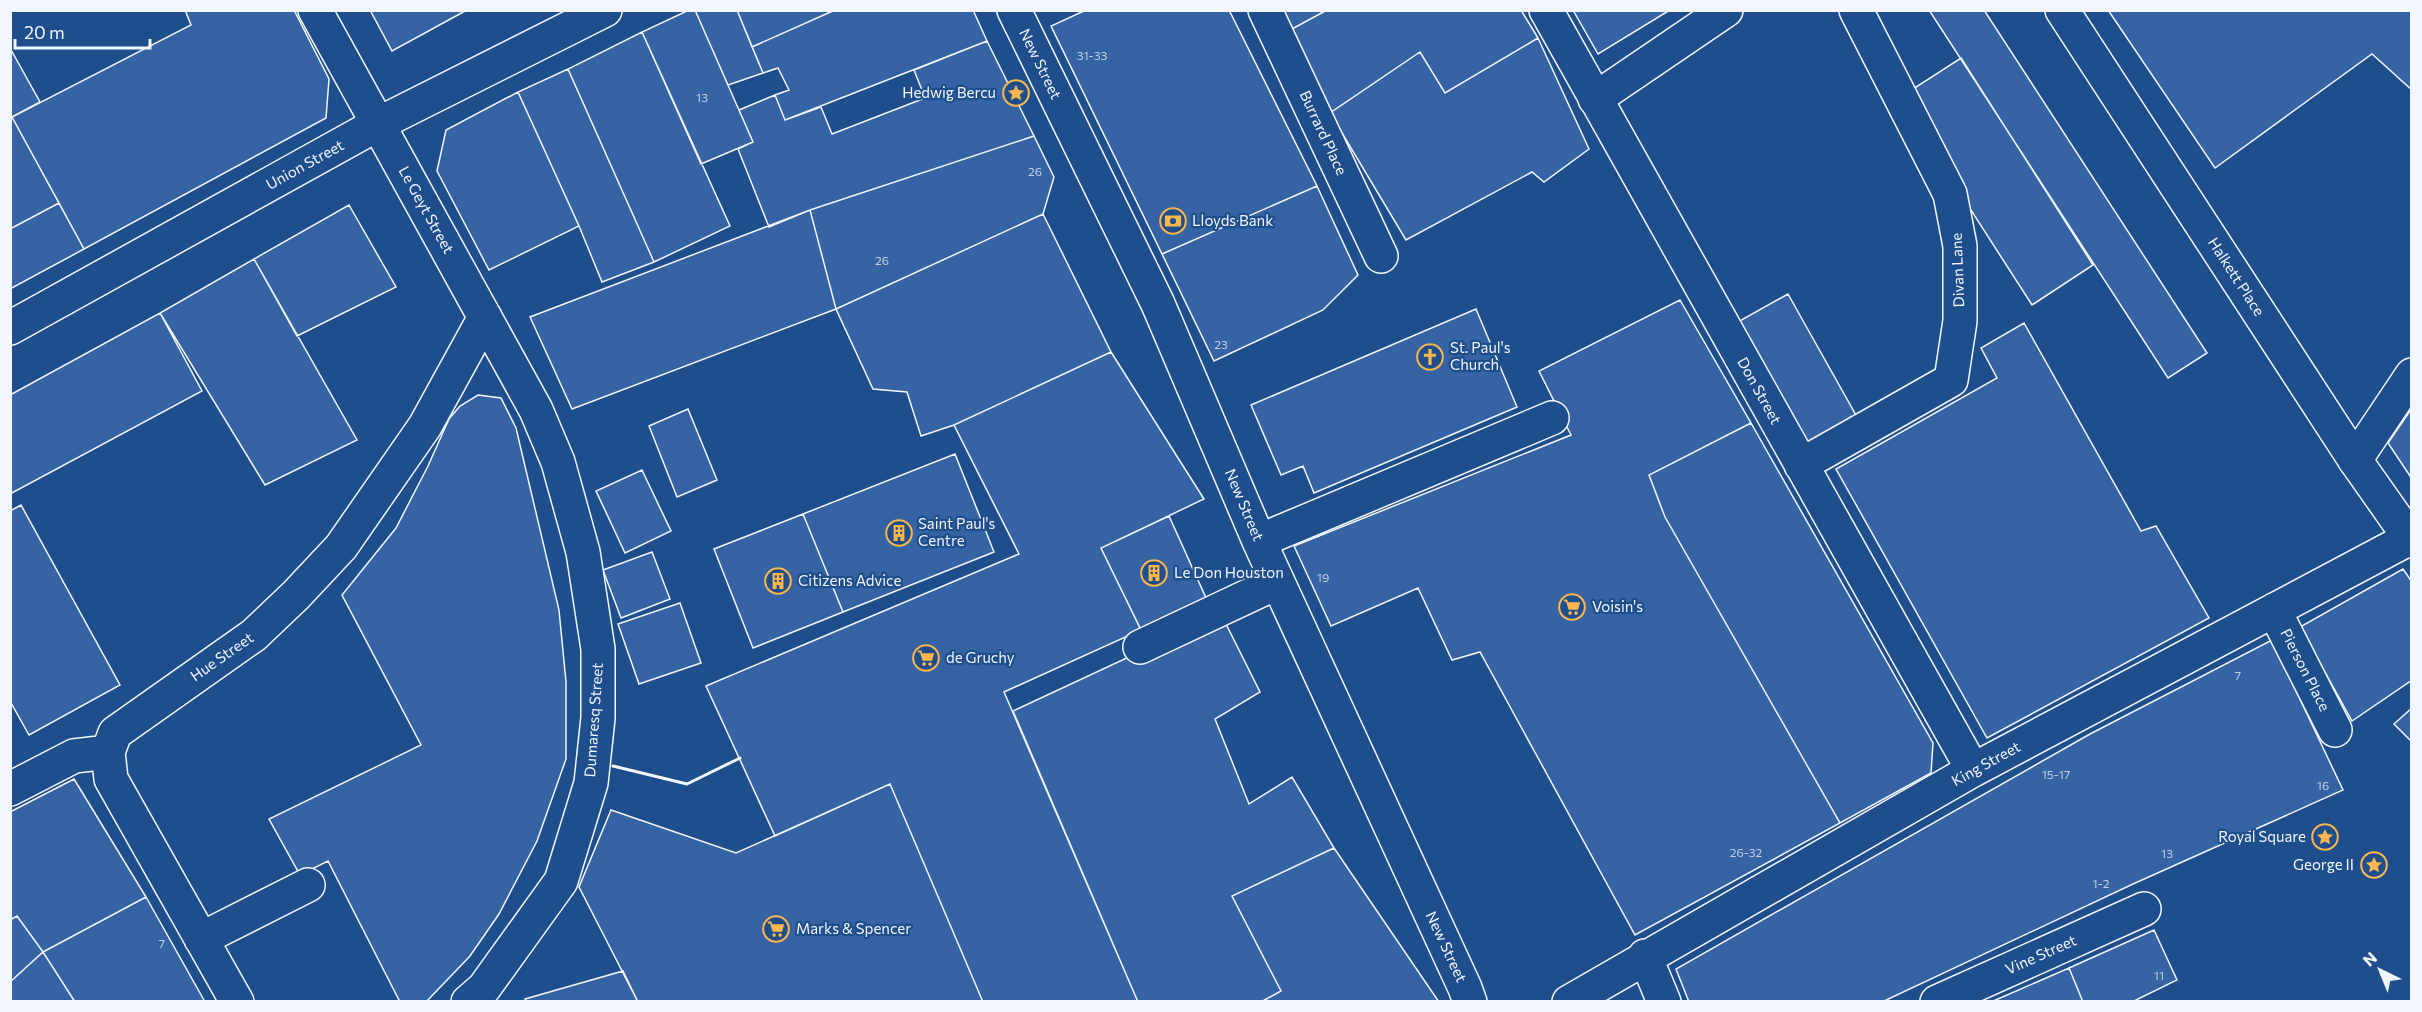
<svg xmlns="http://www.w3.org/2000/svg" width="2422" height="1012" font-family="Commissioner,sans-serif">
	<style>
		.building { fill: #3563a3; stroke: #f2f6ff; stroke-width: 1.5 }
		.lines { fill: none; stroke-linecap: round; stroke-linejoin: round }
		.minor-casing { stroke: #f2f6ff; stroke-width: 36 }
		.major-casing { stroke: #f2f6ff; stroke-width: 36 }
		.minor { stroke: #1f4e8c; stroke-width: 33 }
		.major { stroke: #1f4e8c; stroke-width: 33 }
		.wall { stroke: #f2f6ff; stroke-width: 3 }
		.labels { text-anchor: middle; stroke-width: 4.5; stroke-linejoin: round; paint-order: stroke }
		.number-label { font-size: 12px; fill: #c3d1e8 }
		.street-label { font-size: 15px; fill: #f2f6ff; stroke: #1f4e8c }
		.poi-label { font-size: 15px; fill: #f2f6ff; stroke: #1f4e8c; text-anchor: start }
	</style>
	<rect width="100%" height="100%" fill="#1f4e8c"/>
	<path class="building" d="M185,10H294L329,79L326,118L84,249L12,117L191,25Z
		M370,10H467L392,51Z
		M689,10H695L753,142L701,164L642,32Z
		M695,10H737L763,73L728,85Z
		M737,10H835L752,47Z
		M835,10H973L987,41L785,120L775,95L789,90L778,68L763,73L752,47Z
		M1086,10H1229L1317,186L1162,254L1051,26Z
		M1282,10H1327L1292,29Z
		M1327,10H1521L1538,38L1445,93L1420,52L1330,113L1292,29Z
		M1573,10H1670L1598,54Z
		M1929,10H1984L2207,353L2168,378Z
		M2108,10H2412V90L2372,54L2215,168Z
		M642,32L730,226L654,262L568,69Z
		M1538,38L1589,149L1544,182L1532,172L1406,240L1330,113L1420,52L1445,93Z
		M987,41L1034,136L810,210L769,227L738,149L753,142L739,110L775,95L785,120L821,107L832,134L925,98L914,70Z
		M10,48L40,102L10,118Z
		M1961,58L2093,265L2032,305L1899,98Z
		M568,69L654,262L602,282L579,226L518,92Z
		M518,92L579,226L489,270L437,171L446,130Z
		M12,117L59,203L10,229V118Z
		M1034,136L1054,177L1043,214L836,309L810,210Z
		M1317,186L1358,275L1323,310L1214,361L1162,254Z
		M59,203L84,249L10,289V229Z
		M349,205L396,287L297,336L254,259Z
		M810,210L836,309L572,409L530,317Z
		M1043,214L1111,352L954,425L921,436L907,392L873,389L836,309Z
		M254,259L357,440L265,485L160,313Z
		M1788,294L1857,417L1805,447L1736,323Z
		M1680,300L1751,423L1649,475L1665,517L1840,823L1635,935L1480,652L1452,660L1418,588L1331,626L1294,546L1571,435L1539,371Z
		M1476,309L1517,407L1314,493L1303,466L1281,475L1251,405Z
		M160,313L202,391L10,494V395Z
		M2024,323L2141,531L2156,526L2209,618L1987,738L1836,469L1997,378L1981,348Z
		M1111,352L1204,499L1101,548L1141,630L1004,692L1138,1002H983L890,784L775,836L706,686L1019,554L954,425Z
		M478,395L501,398L516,428L559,610L566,682V759L537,841L499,914L470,956L426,1002H400L328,861L300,875L269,819L421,745L342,595L396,528L428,466L449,419L460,406Z
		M2412,408V479L2388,443Z
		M688,409L717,480L677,497L649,426Z
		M1751,423L1933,743L1931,773L1840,823L1665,517L1649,475Z
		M955,454L994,552L843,612L803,514Z
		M642,470L671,531L625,553L596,491Z
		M21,505L120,685L29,735L10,701V511Z
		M803,514L843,612L753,648L714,549Z
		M1169,516L1206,598L1141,630L1101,548Z
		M652,552L670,599L621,618L603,570Z
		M2403,569L2412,582V680L2352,721L2300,627Z
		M680,603L701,663L639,684L618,624Z
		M1221,614L1260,692L1215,719L1249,804L1292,777L1334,848L1232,896L1281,991L1261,1002H1138L1013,711Z
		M2272,640L2343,790L2133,884L1882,1002H1689L1676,969L2090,734Z
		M2412,708V742L2394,724Z
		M74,779L146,897L43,952L17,916L10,920V812Z
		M890,784L983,1002H638L579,887L611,810L736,853Z
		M1334,848L1439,1002H1261L1281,991L1232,896Z
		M146,897L205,1002H75L43,952Z
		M17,916L43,952L10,982V920Z
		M2154,930L2177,980L2132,1002H2083L2069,968Z
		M43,952L75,1002H10V982Z
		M2069,968L2083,1002H1991Z
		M623,971L638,1002H527L525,999Z"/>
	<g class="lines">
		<g class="minor-casing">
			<path id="minor" d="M315,10L536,410L558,462L583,552L598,649V718L591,783L561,881L484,988L468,1002
				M1014,10L1158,304L1259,541L1465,988L1470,1002
				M1265,10L1381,256
				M1546,10L1973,770
				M1595,99L1726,10
				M2355,460L2412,375
				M1801,465L1951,380L1960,321V246L1950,194L1856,10
				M1259,541L1552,418
				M2274,610L2335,730
				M1140,647L1278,582
				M10,789L74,756L108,752
				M201,939L308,885
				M1645,956L1664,1002
				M237,1002L111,779L108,752L115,733L254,635L296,595L341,547L425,426L485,317
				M1569,1002L1973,770L2412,537
				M1937,1002L2144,909"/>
		</g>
		<g class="major-casing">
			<path id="major" d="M2062,10L2355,460L2412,541
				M10,328L378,124L605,10"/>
		</g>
		<use href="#minor" class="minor"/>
		<use href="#major" class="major"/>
		<path class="wall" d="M613,766L687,784L740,758"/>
	</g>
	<defs>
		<g id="sight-ring" transform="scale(1.35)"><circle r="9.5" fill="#1f4e8c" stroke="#ffb74d" stroke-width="1.5"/><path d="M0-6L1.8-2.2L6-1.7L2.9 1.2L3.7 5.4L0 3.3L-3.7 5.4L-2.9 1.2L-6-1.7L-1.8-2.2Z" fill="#ffb74d"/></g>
		<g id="bank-ring" transform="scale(1.35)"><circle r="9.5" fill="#1f4e8c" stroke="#ffb74d" stroke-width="1.5"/><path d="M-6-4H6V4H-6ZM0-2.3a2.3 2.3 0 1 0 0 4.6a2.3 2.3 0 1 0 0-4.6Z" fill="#ffb74d"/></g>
		<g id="church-ring" transform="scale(1.35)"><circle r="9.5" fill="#1f4e8c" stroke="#ffb74d" stroke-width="1.5"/><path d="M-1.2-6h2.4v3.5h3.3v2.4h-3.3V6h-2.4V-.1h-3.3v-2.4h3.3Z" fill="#ffb74d"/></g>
		<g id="building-ring" transform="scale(1.35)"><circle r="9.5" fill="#1f4e8c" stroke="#ffb74d" stroke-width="1.5"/><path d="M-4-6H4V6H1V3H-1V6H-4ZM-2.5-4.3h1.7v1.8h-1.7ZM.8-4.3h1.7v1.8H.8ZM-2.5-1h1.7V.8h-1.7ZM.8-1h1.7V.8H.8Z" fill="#ffb74d"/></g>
		<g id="supermarket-ring" transform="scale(1.35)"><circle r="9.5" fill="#1f4e8c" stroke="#ffb74d" stroke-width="1.5"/><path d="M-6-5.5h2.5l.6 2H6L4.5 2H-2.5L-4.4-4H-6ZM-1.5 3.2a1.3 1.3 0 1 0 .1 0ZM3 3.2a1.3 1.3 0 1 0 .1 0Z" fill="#ffb74d"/></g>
	</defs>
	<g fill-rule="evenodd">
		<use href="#sight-ring" x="1016" y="93"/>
		<use href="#bank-ring" x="1173" y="221"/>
		<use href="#church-ring" x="1430" y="357"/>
		<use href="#building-ring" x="899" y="533"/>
		<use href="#building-ring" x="1154" y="573"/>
		<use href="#building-ring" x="778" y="581"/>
		<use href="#supermarket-ring" x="1572" y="607"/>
		<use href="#supermarket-ring" x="926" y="658"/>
		<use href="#sight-ring" x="2325" y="837"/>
		<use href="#sight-ring" x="2374" y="865"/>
		<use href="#supermarket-ring" x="776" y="929"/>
	</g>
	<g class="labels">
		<g class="number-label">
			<text x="1092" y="60">31-33</text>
			<text x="702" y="102">13</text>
			<text x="1035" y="176">26</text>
			<text x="882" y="265">26</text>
			<text x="1221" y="349">23</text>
			<text x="1323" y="582">19</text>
			<text x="2238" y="680">7</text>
			<text x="2056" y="779">15-17</text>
			<text x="2323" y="790">16</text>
			<text x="1746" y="857">26-32</text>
			<text x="2167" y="858">13</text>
			<text x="2101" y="888">1-2</text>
			<text x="162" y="948">7</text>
			<text x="2159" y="980">11</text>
		</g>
		<g class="street-label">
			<text transform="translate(1040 64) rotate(64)" y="5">New Street</text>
			<text transform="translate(1323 133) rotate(65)" y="5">Burrard Place</text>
			<text transform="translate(305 165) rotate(-29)" y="5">Union Street</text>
			<text transform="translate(426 210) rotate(61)" y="5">Le Geyt Street</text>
			<text transform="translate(1958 270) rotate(-92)" y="5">Divan Lane</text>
			<text transform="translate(2236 277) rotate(57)" y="5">Halkett Place</text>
			<text transform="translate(1759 391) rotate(61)" y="5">Don Street</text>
			<text transform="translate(1244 505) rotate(67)" y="5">New Street</text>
			<text transform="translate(222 657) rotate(-35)" y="5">Hue Street</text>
			<text transform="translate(2305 670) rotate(63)" y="5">Pierson Place</text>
			<text transform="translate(594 720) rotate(-86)" y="5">Dumaresq Street</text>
			<text transform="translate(1986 764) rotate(-29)" y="5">King Street</text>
			<text transform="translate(1446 947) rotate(65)" y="5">New Street</text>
			<text transform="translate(2041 955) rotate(-24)" y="5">Vine Street</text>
		</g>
		<g class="poi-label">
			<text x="996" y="98" text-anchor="end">Hedwig Bercu</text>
			<text x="1192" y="226">Lloyds Bank</text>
			<text x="1450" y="353">St. Paul's<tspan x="1450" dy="17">Church</tspan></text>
			<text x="918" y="529">Saint Paul's<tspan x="918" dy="17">Centre</tspan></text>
			<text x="1174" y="578">Le Don Houston</text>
			<text x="798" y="586">Citizens Advice</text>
			<text x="1592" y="612">Voisin's</text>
			<text x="946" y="663">de Gruchy</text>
			<text x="2306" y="842" text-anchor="end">Royal Square</text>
			<text x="2354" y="870" text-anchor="end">George II</text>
			<text x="796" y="934">Marks &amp; Spencer</text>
		</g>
	</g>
	<rect width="2422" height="1012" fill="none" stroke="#f2f6ff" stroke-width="24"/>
	<g transform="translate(2380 970) rotate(317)" stroke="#1f4e8c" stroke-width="4.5" paint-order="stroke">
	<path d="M0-4.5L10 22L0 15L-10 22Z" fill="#f2f6ff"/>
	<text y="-9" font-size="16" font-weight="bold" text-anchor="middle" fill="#f2f6ff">N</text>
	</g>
	<path d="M15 39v9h135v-9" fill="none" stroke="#f2f6ff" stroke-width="3"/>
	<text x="24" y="39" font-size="18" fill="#f2f6ff" stroke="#1f4e8c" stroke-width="4.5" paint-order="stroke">20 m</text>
</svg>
